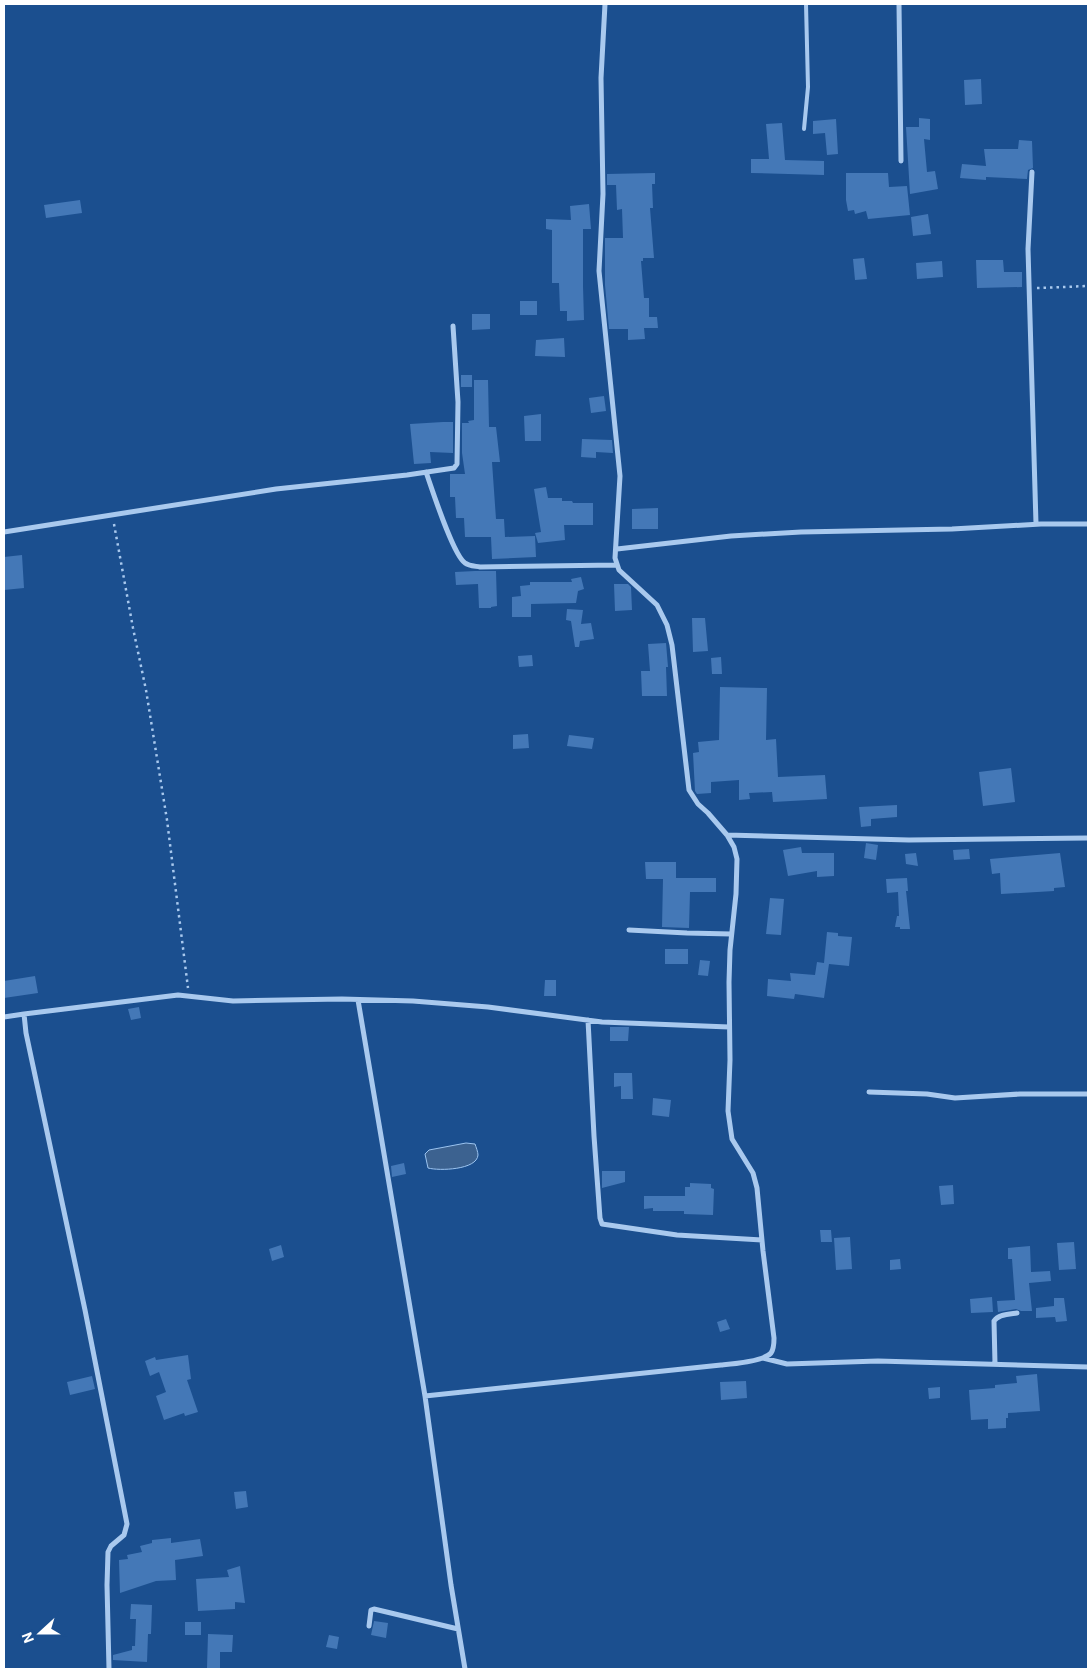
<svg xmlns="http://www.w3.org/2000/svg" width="1092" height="1673" font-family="Roboto,sans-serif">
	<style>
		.water { fill: #3c6290; stroke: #9cc4f0 }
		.building { fill: #4478b7 }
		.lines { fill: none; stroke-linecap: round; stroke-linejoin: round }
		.path { stroke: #a9c9ee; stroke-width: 2.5; stroke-dasharray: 2.5 4; stroke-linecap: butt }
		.lane { stroke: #a9c9ee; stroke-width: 4 }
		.street { stroke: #a9c9ee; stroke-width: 5 }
	</style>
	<rect width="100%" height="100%" fill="#1b4f8f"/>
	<path class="water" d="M466,1143L475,1144C476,1147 478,1152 478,1155C477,1170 439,1171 428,1168L425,1154L429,1150Z"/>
	<path class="building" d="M981,79L982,104L965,105L964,80Z
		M919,118L930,119V140L924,139L927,172L935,171L938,189L910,194L906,127H919Z
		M836,119L838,154L827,155L825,133L813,134V121Z
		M782,123L785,160L824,161V175L751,173V159H769L766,124Z
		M1019,140L1032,141L1033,168L1028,170L1027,179L986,177V180L960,178L962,164L986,166L984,149H1018Z
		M655,173V184H652L653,208H650L654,258H643V261H641L644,298H649V317H657L658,328H644L645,339L628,340V329H609L605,285V238H623L622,209L617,210L616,185H607V174Z
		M846,173H888L889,187L907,186L910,215L868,219L866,211L855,214L854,210L848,211L846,200Z
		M80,200L82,213L46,218L44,205Z
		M589,204L591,229H583V286L584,320L567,321V311H560L559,283H552V230L546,229V219L571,220L570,206Z
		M928,214L931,234L913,236L911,217Z
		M864,258L867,279L855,280L853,259Z
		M976,260H1003L1004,272H1022V287L977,288Z
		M942,261L943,277L917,279L916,263Z
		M520,301H537V315H520Z
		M472,314H490V329L472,330Z
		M564,338L565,357L535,356L536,340Z
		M461,375H472V387H461Z
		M474,380H488L489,427H496L500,462H492L496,519H504L505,537L535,536L536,557L492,559L491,537H465L464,518H456L455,497H450V474H465L462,453V423H469L468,421L474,420Z
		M604,396L606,411L591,413L589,398Z
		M541,414V441H525L524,416Z
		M443,422H453V453L430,452L431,463L414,464L410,424Z
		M582,439L612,440L613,453L596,452V458L581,457Z
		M546,487L548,498H562V501H572L573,503H593V525H564L565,540L538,543L535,533L541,532L534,489Z
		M658,508V529H632V509Z
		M22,555L24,588L4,590V557Z
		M475,571H496L497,606L491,607V608H479L478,584L456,585L455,572Z
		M581,577L584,589L578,591L576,603L531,604V617H512V597L521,596L520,586L530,585V582H572L571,579Z
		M614,584H628L631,587L632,610L615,611Z
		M567,609L583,610L581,624L591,623L594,639L580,641L579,647H575L571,621L566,620Z
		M692,618H705L708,651L693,652Z
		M666,643L668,667H666L667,696H642L641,671H650L648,644Z
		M532,655L533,666L519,667L518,656Z
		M721,657L722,674H712L711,658Z
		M720,687L767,688L766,740L776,739L778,777L825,775L827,799L773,802L772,792L749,793L750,799L739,800V780L711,782V793L697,794L695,791L693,753L699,752L698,742L719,740Z
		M528,734L529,748L513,749V735Z
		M569,735L594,738L592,749L567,746Z
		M1011,768L1015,802L983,806L979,772Z
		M897,805V817L871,819V826L861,827L859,807Z
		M866,843L878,845L876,860L864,858Z
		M801,847L802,853H834V876L817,877V871L788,876L783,850Z
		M969,849L970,859L954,860L953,850Z
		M916,853L918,866L906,864L905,854Z
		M1060,853L1065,887L1054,888V891L1001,894L1000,873L992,874L990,859Z
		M645,862H676V878H716V892H690L689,928L662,927L663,879H646Z
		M907,878L908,891H906L910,929H900V927H895L897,916H899L898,892L887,893L886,879Z
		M770,898L784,899L781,935L766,934Z
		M827,932L838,933V936L852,937L849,966L829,964L824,998L795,994L794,999L767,996L768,979L791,981L790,973L815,975L817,962L824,963Z
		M665,949H688V964H665Z
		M700,960L710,961L708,976L698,975Z
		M35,976L38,993L4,998V981Z
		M545,980H556V996H544Z
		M139,1007L141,1018L131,1020L128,1009Z
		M610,1027H629L628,1041H610Z
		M614,1073H632L633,1099H621V1086L614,1087Z
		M653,1098L671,1100L669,1117L652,1115Z
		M404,1163L406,1174L392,1177L391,1166Z
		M602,1171H625V1182L602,1188Z
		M690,1183L711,1184V1188L714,1189L713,1215L684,1214V1211H653V1208L644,1209V1196H685V1187H690Z
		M953,1185L954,1204L941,1205L939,1186Z
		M820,1230H831L832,1242H821Z
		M850,1237L852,1269L836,1270L834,1238Z
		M1074,1242L1076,1269L1059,1270L1057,1243Z
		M281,1245L284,1257L272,1261L269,1249Z
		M1030,1246L1031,1272L1050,1271L1051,1281L1029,1283L1032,1311H1021L1016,1309L998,1312L997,1301L1015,1300L1012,1259H1008V1248Z
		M900,1259L901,1269L890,1270V1260Z
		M992,1297L993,1312L971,1313L970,1299Z
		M1054,1298H1064L1067,1321L1056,1322L1055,1317L1036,1318V1308L1054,1306Z
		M726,1319L730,1329L720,1332L717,1322Z
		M188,1355L191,1379L187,1380L198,1412L185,1416L184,1413L164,1420L156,1396L166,1392L159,1372L150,1376L145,1361L155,1357L156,1360Z
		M1037,1374L1040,1411L1008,1413V1418H1006V1428L988,1429V1419L971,1420L969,1390L995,1388V1385L1017,1383L1016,1376Z
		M92,1376L95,1389L70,1395L67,1382Z
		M746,1381L747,1398L721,1400L720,1382Z
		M940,1387V1398L929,1399L928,1388Z
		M246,1491L248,1507L236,1509L234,1492Z
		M171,1538V1543L200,1539L203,1556L175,1560L176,1580L156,1581L120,1593L119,1560L128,1559L127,1555L142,1552L140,1546L152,1543V1540Z
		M240,1566L245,1603L235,1602V1609L198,1611L196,1579L229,1577L227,1570Z
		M131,1604L152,1605L151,1634H148L147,1662L113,1660V1655L132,1650V1646H135L136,1619H130Z
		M374,1621L388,1623L386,1638L371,1635Z
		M185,1622H201V1635H185Z
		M208,1634L233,1635L232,1652H220V1669L207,1668Z
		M329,1635L339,1637L337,1649L326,1647Z"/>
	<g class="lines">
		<path class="path" d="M1037,288L1088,286
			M114,524L133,628L146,690L167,820L188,988"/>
		<path class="lane" d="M804,129L808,87L806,4"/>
		<path class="street" d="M899,4L901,161
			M1032,172L1028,249L1036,524
			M426,472C432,489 453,555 465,563C469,566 475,566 480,567L616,565
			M4,532L276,489L407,475L454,468L457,464L458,402L453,326
			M617,549L731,536L801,532L952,529L1041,524H1088
			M727,835L909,840L1088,838
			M629,930L687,933L731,934
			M358,1000L425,1396L451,1585L465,1669
			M4,1017L24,1014
			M588,1020L594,1136L600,1218L602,1224L677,1235L762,1240
			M869,1092L927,1094L955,1098L1020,1094H1088
			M763,1358L787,1364L878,1361L1088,1367
			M995,1364L994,1321C998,1314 1010,1314 1017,1313
			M425,1396L721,1365C732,1364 763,1362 771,1353C774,1349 774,1343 774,1338L763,1251L757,1188L753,1173L732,1139L728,1111L730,1060L729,982L730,950L736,894L737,859L734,847L727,835L708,813L698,804L689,790L672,645L667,625L657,605L619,570L615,558L620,476L599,271L603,194L601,78L605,4
			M369,1626L371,1610L374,1609L458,1629
			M109,1669L107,1585L108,1552L111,1546L124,1535L127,1524L85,1310L26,1033L24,1014L178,995L233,1001L342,999L413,1001L488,1007L602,1022L729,1027"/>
	</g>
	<rect width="1092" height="1673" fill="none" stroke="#ffffff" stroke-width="10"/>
	<g transform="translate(40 1633) rotate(249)" stroke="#1b4f8f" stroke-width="4" paint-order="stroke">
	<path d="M0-4L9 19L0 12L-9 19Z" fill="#ffffff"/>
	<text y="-8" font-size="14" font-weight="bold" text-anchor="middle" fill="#ffffff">N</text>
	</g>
</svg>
